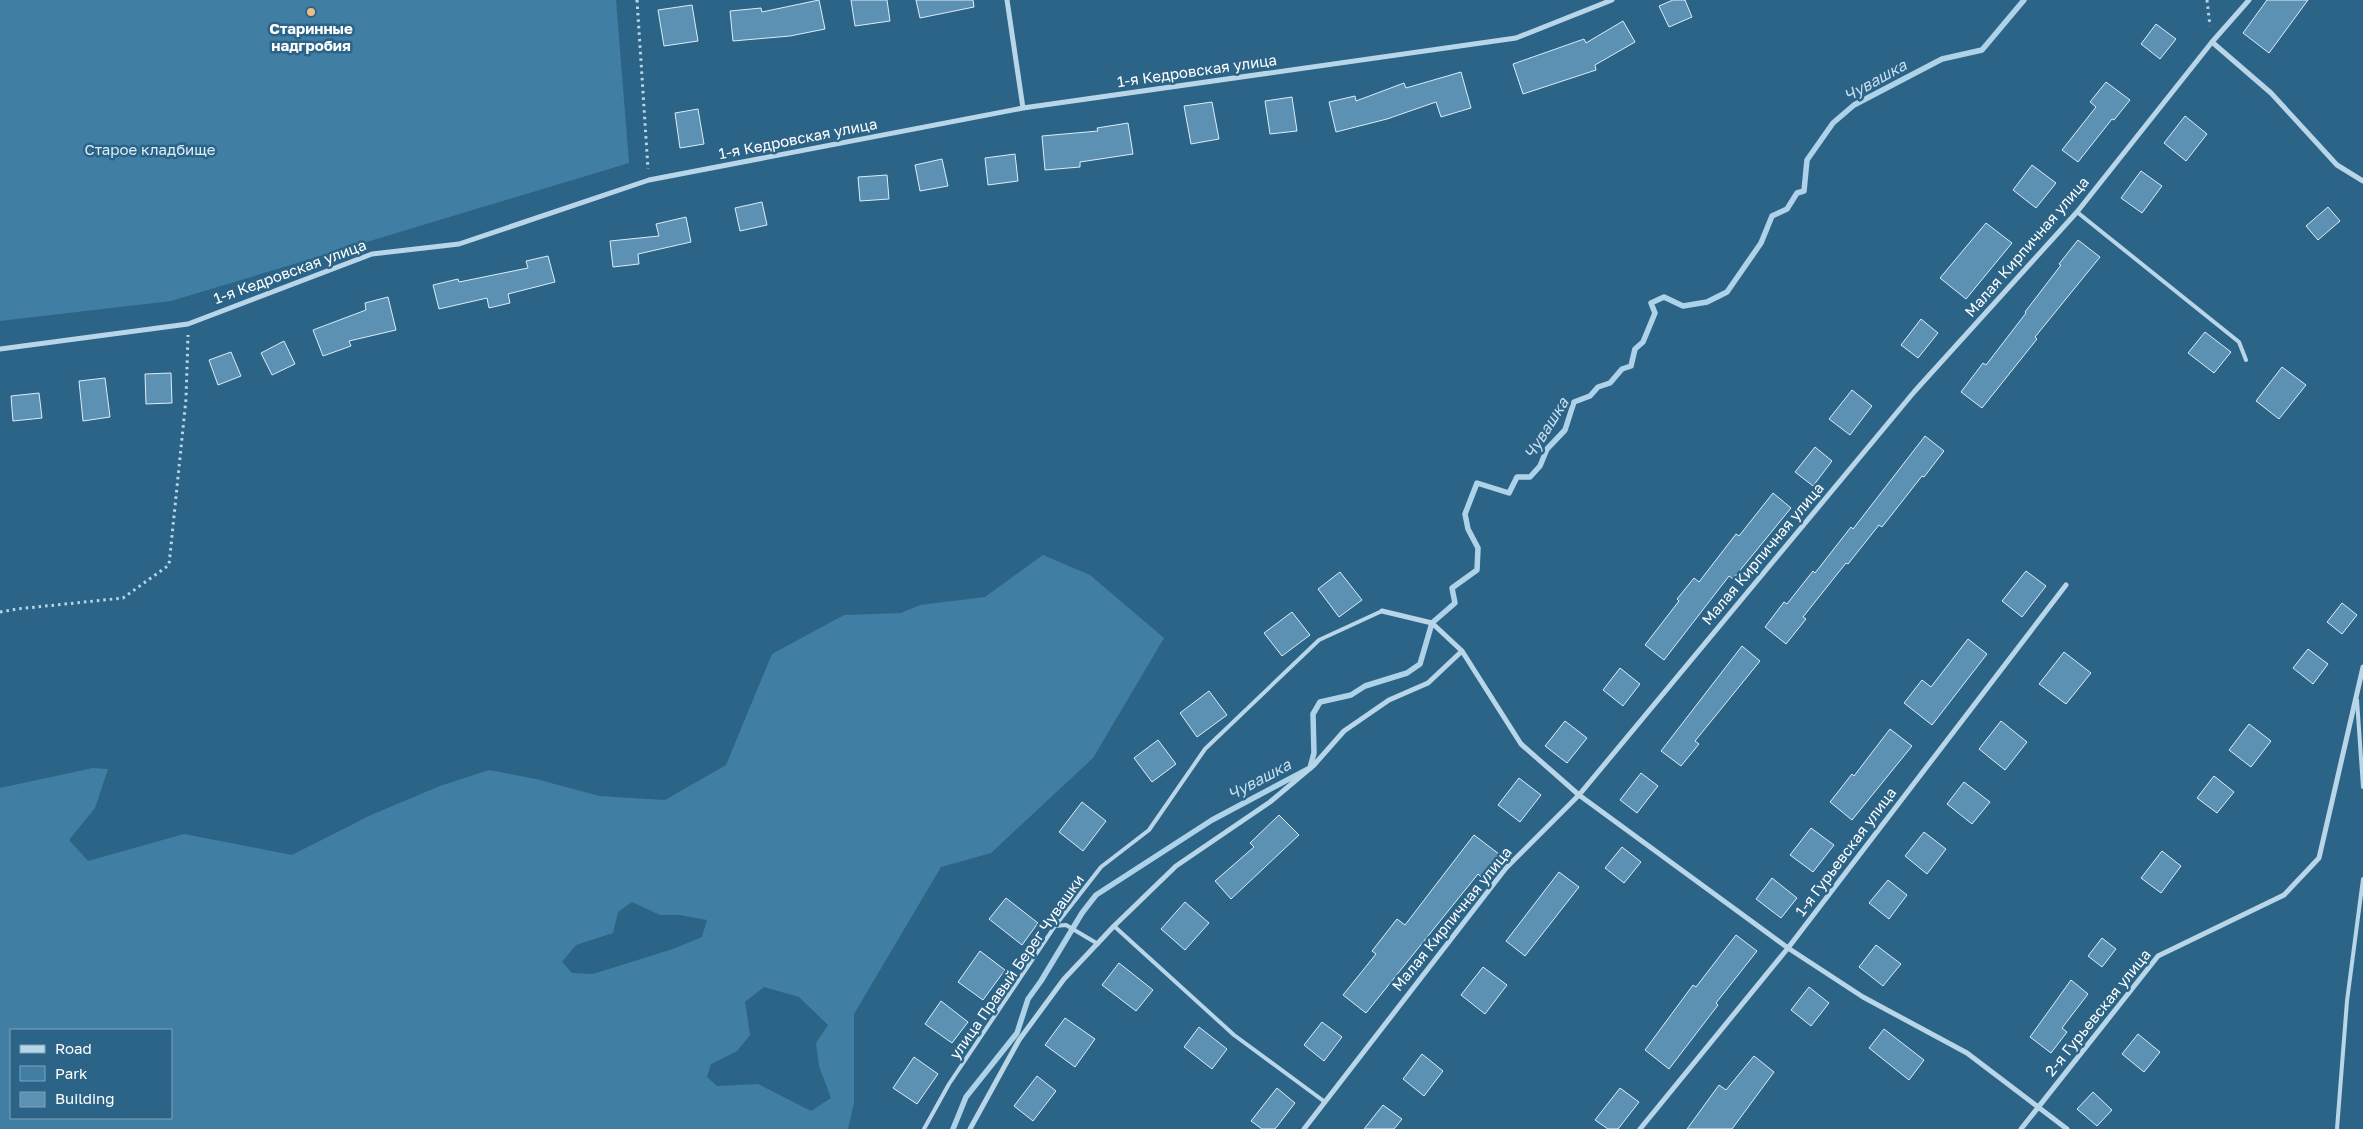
<svg xmlns="http://www.w3.org/2000/svg" width="2363" height="1129" font-family="'Golos Text',sans-serif">
	<style>
		.green { fill: #417ea4; fill-rule: evenodd }
		.lines { fill: none; stroke-linecap: round; stroke-linejoin: round }
		.stream { stroke: #aed3e8; stroke-width: 5.5 }
		.building { fill: #5c91b3; stroke: #dcedf7 }
		.path { stroke: #b9d6e8; stroke-width: 3; stroke-dasharray: 2.5 4; stroke-linecap: butt }
		.lane { stroke: #b9d6e8; stroke-width: 4 }
		.street { stroke: #b9d6e8; stroke-width: 5 }
		.poi-dot { fill: #edbc82; stroke: #2c6488; stroke-width: 2 }
		.labels { text-anchor: middle; stroke-width: 5; stroke-linejoin: round; paint-order: stroke }
		.poi-label { font-size: 15px; font-weight: bold; fill: #fff; stroke: #2c6488 }
		.street-label { font-size: 15px; fill: #fff; stroke: #2c6488 }
		.park-label { font-size: 15px; fill: #dcedf7; stroke: #2c6488 }
		.water-label { font-size: 16px; font-style: italic; fill: #c5dfef; stroke: #2c6488 }
	</style>
	<rect width="100%" height="100%" fill="#2c6488"/>
	<path class="green" d="M0,0H616L629,163L171,301L0,321Z
		M1043,555L1090,575L1164,638L1093,758L991,853L941,867L854,1014V1103L848,1129H0V788L93,768L108,769L95,808L69,840L88,861L184,834L292,855L371,815L440,786L489,770L536,779L599,796L665,800L726,765L772,654L844,615L901,613L920,605L985,597ZM632,902L660,915H680L707,920L702,937L673,949L593,974L572,973L562,962L576,945L613,933L618,912ZM764,987L799,997L828,1025L816,1043L819,1066L831,1098L811,1111L758,1084L717,1086L707,1077L711,1064L737,1051L750,1035L745,1002ZM11,1030H171V1118H11Z"/>
	<g class="lines">
		<path class="stream" d="M953,1129L966,1097L1017,1033L1028,999L1041,981L1082,913L1096,895L1212,820L1310,768L1314,753L1313,714L1320,702L1351,695L1365,686L1407,673L1420,664L1432,623L1455,603L1452,588L1477,570L1478,548L1468,529L1465,514L1477,483L1509,493L1517,477H1530L1540,466L1547,449L1565,430L1574,402L1590,396L1598,387L1610,383L1622,369L1631,366L1635,349L1643,342L1655,313L1651,303L1664,297L1683,306L1707,302L1727,292L1761,243L1772,216L1787,209L1797,193L1804,191L1807,160L1833,123L1854,105L1942,59L1982,50L2024,0"/>
	</g>
	<path class="building" d="M819,0L825,29L790,36L733,41L730,11L761,8L762,12Z
		M851,0H887L890,21L855,26Z
		M916,0H973L974,7L920,18Z
		M1673,0H1685L1692,17L1669,27L1659,6Z
		M2267,0H2308L2269,53L2243,33Z
		M692,5L698,41L664,46L658,10Z
		M1623,21L1635,42L1595,65L1596,70L1523,94L1513,64L1584,39L1586,43Z
		M2156,24L2176,39L2160,59L2141,44Z
		M1461,72L1471,108L1441,117L1436,102L1387,119L1336,132L1329,102L1355,96L1356,101L1404,83L1406,88Z
		M2106,82L2130,100L2114,120L2112,119L2078,162L2062,150L2096,107L2090,102Z
		M1292,97L1297,131L1270,134L1265,101Z
		M1212,102L1219,139L1191,144L1184,106Z
		M698,109L704,144L680,148L675,113Z
		M2185,116L2207,134L2186,161L2164,143Z
		M1128,123L1133,154L1080,162V167L1045,170L1042,136L1098,131L1097,128Z
		M1015,154L1018,181L988,185L985,158Z
		M942,159L948,186L920,191L915,165Z
		M2032,165L2056,183L2036,208L2013,190Z
		M2141,171L2162,186L2142,213L2121,198Z
		M887,175L889,199L860,201L858,177Z
		M762,202L767,225L740,231L735,208Z
		M2328,207L2340,221L2318,240L2306,226Z
		M686,217L691,242L638,254L639,264L613,267L610,241L659,236L656,224Z
		M1986,223L2012,243L1966,299L1940,278Z
		M2078,240L2100,257L2035,337L2037,339L1982,408L1961,392L1983,363L1986,365L2026,313L2025,312L2061,265L2059,264Z
		M548,256L555,282L508,294L510,303L489,308L487,298L439,309L433,285L458,279L459,282L528,268L526,261Z
		M388,297L396,330L349,341L351,346L323,356L313,330L366,310L365,303Z
		M1921,319L1938,333L1918,358L1901,345Z
		M2205,332L2231,352L2214,373L2188,353Z
		M284,341L295,364L272,375L261,353Z
		M231,352L241,376L218,385L209,360Z
		M2282,367L2306,385L2279,419L2256,401Z
		M171,373L172,403L146,404L145,374Z
		M105,378L110,417L83,421L79,381Z
		M1852,390L1872,406L1850,435L1829,419Z
		M39,393L42,418L13,421L11,396Z
		M1925,436L1944,451L1924,477L1922,476L1882,527L1879,525L1848,564L1846,563L1803,617L1806,619L1786,644L1765,627L1784,602L1787,604L1813,571L1815,573L1851,527L1853,529Z
		M1815,447L1832,461L1813,486L1795,472Z
		M1773,493L1791,508L1733,579L1729,576L1664,660L1645,645L1679,601L1677,599L1694,578L1699,582L1736,534L1739,536Z
		M2026,571L2046,586L2022,617L2002,601Z
		M1340,572L1362,600L1339,617L1318,589Z
		M2342,603L2357,615L2342,634L2327,622Z
		M1292,612L1310,635L1282,656L1264,633Z
		M1968,639L1987,654L1932,725L1904,703L1922,680L1931,687Z
		M1742,646L1760,661L1695,741L1699,744L1681,766L1661,751Z
		M2308,649L2328,664L2313,684L2293,668Z
		M2064,652L2091,673L2066,704L2039,684Z
		M1620,668L1640,684L1623,706L1603,690Z
		M1209,691L1227,715L1197,737L1180,713Z
		M1565,721L1587,738L1567,763L1545,746Z
		M2001,721L2027,742L2005,770L1979,749Z
		M2249,724L2271,741L2251,767L2229,750Z
		M1890,729L1912,746L1852,820L1830,802L1852,774L1854,776Z
		M1158,740L1176,764L1152,782L1134,758Z
		M1641,773L1658,786L1637,813L1620,800Z
		M2214,776L2234,792L2217,813L2197,798Z
		M1519,778L1541,795L1520,822L1498,805Z
		M1964,782L1990,802L1972,824L1947,804Z
		M1082,802L1106,821L1083,851L1059,832Z
		M1279,815L1299,835L1231,899L1215,881L1254,847L1250,843Z
		M1811,828L1834,845L1813,872L1790,855Z
		M1924,832L1946,849L1927,874L1905,856Z
		M1474,835L1499,854L1481,877L1478,874L1366,1013L1343,995L1376,954L1372,951L1397,919L1405,925Z
		M1622,847L1641,862L1624,883L1605,868Z
		M2162,851L2181,866L2161,893L2141,878Z
		M1559,872L1579,887L1525,956L1506,941Z
		M1772,878L1797,898L1781,918L1756,899Z
		M1888,880L1907,895L1889,919L1869,903Z
		M1006,898L1038,923L1022,945L989,919Z
		M1185,902L1209,923L1185,950L1161,929Z
		M1736,935L1757,951L1716,1003L1718,1005L1669,1069L1645,1050L1693,985L1696,987Z
		M2102,938L2116,949L2102,967L2088,956Z
		M1876,945L1901,964L1883,986L1859,967Z
		M980,951L1005,970L983,1000L958,982Z
		M1119,963L1153,990L1136,1011L1102,985Z
		M1483,967L1507,985L1485,1014L1461,995Z
		M2071,980L2088,994L2062,1028L2067,1032L2051,1053L2030,1037Z
		M1809,987L1829,1003L1811,1026L1791,1010Z
		M941,1001L968,1022L952,1043L925,1024Z
		M1065,1018L1095,1039L1075,1067L1045,1045Z
		M1322,1022L1342,1037L1324,1061L1304,1045Z
		M1199,1027L1227,1049L1212,1069L1184,1047Z
		M1884,1029L1924,1060L1909,1080L1869,1048Z
		M2138,1034L2160,1052L2144,1072L2122,1054Z
		M1422,1054L1443,1071L1424,1096L1403,1079Z
		M1754,1056L1774,1072L1732,1129H1687L1719,1085L1726,1090Z
		M914,1057L938,1074L917,1104L893,1088Z
		M1037,1076L1056,1091L1033,1121L1014,1106Z
		M1277,1088L1295,1103L1275,1129H1262L1251,1121Z
		M1620,1088L1639,1102L1618,1129H1608L1595,1120Z
		M2093,1092L2112,1110L2097,1126L2077,1109Z
		M1383,1105L1402,1119L1394,1129H1364Z"/>
	<g class="lines">
		<path class="path" d="M637,0L648,169
			M2207,0L2210,26
			M0,612L17,609L123,598L169,565L186,399L188,335"/>
		<path class="lane" d="M2077,212L2239,342L2246,360
			M2357,700L2363,787
			M1055,926L1066,925L1098,944
			M1114,926L1234,1035L1325,1102
			M924,1129L949,1084L1055,926L1101,867L1149,830L1205,749L1319,640L1382,611
			M2337,1129L2347,1001L2363,879"/>
		<path class="street" d="M1007,0L1023,108
			M2212,42L2271,93L2337,165L2363,181
			M0,349L188,324L372,254L459,244L649,180L1023,108L1516,38L1612,0
			M1382,611L1432,623L1462,651L1521,744L1579,795L1788,948L1863,997L1967,1053L2067,1129
			M970,1129L1019,1040L1064,979L1114,926L1176,866L1270,802L1314,765L1344,731L1389,700L1428,683L1462,651
			M1304,1129L1506,868L1579,795L1914,392L2077,212L2212,42L2249,0
			M1640,1129L1788,948L2066,585
			M2021,1129L2158,956L2284,895L2319,858L2363,667"/>
	</g>
	<circle class="poi-dot" cx="311" cy="12" r="5"/>
	<g class="labels">
		<g class="poi-label">
			<text x="311" y="34">Старинные<tspan x="311" dy="17">надгробия</tspan></text>
		</g>
		<g class="street-label">
			<text transform="translate(1197 71) rotate(-8)" y="5">1-я Кедровская улица</text>
			<text transform="translate(798 139) rotate(-11)" y="5">1-я Кедровская улица</text>
			<text transform="translate(2027 247) rotate(-49)" y="5">Малая Кирпичная улица</text>
			<text transform="translate(290 272) rotate(-20)" y="5">1-я Кедровская улица</text>
			<text transform="translate(1763 554) rotate(-50)" y="5">Малая Кирпичная улица</text>
			<text transform="translate(1846 852) rotate(-53)" y="5">1-я Гурьевская улица</text>
			<text transform="translate(1452 919) rotate(-51)" y="5">Малая Кирпичная улица</text>
			<text transform="translate(1017 967) rotate(-55)" y="5">улица Правый Берег Чувашки</text>
			<text transform="translate(2098 1013) rotate(-51)" y="5">2-я Гурьевская улица</text>
		</g>
		<g class="park-label">
			<text x="150" y="155">Старое кладбище</text>
		</g>
		<g class="water-label">
			<text transform="translate(1875 80) rotate(-29)" y="6">Чувашка</text>
			<text transform="translate(1546 428) rotate(-58)" y="6">Чувашка</text>
			<text transform="translate(1259 779) rotate(-28)" y="6">Чувашка</text>
		</g>
	</g>
	<rect x="10" y="1029" width="162" height="90" fill="#2c6488" stroke="#80a2b8"/>
	<rect x="20" y="1045" width="25" height="8" fill="#b9d6e8" stroke="#80a2b8"/>
	<text x="55" y="1054" font-size="15" fill="#ffffff">Road</text>
	<rect x="20" y="1066" width="25" height="15" fill="#417ea4" stroke="#80a2b8"/>
	<text x="55" y="1079" font-size="15" fill="#ffffff">Park</text>
	<rect x="20" y="1092" width="25" height="15" fill="#5c91b3" stroke="#80a2b8"/>
	<text x="55" y="1104" font-size="15" fill="#ffffff">Building</text>
</svg>
